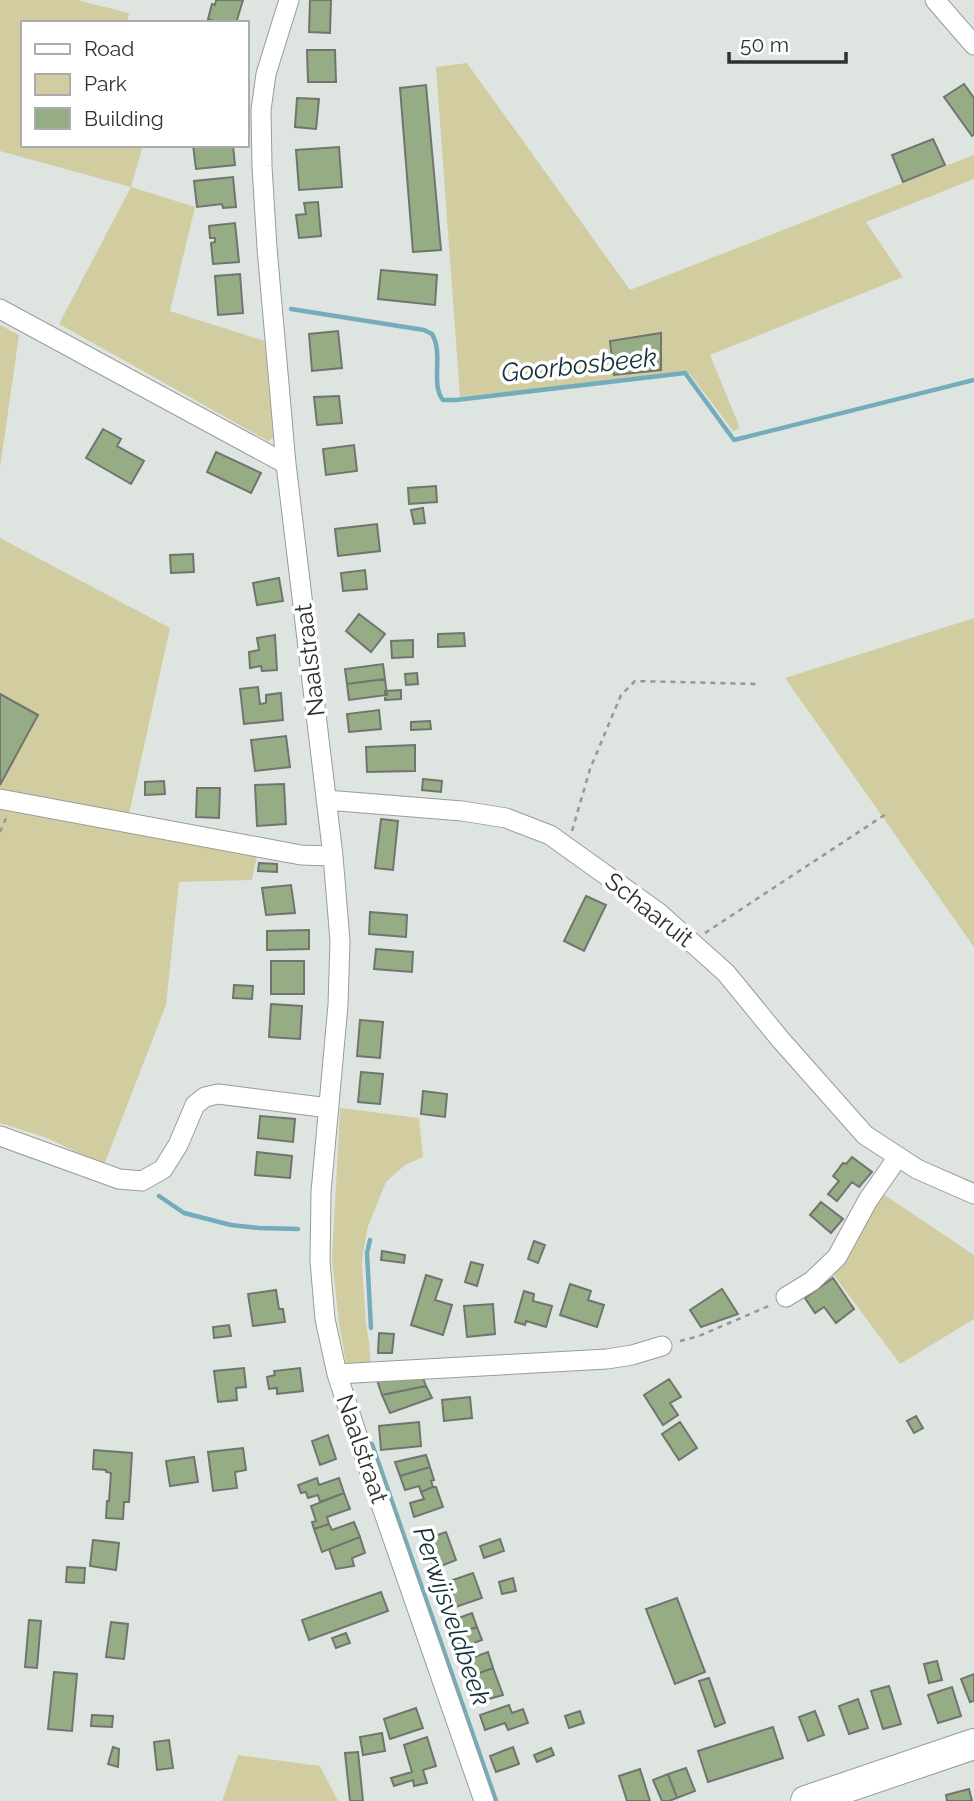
<svg xmlns="http://www.w3.org/2000/svg" width="974" height="1801" font-family="Raleway,sans-serif">
	<style>
		.green { fill: #d1cda0 }
		.lines { fill: none; stroke-linecap: round; stroke-linejoin: round }
		.stream { stroke: #74acbc; stroke-width: 4.5 }
		.building { fill: #95ac84; stroke: #71746f; stroke-width: 2 }
		.minor-casing { stroke: #979d99; stroke-width: 21 }
		.primary-casing { stroke: #979d99; stroke-width: 32 }
		.path { stroke: #949996; stroke-width: 2.5; stroke-dasharray: 5 5; stroke-linecap: butt }
		.minor { stroke: #fff; stroke-width: 19 }
		.primary { stroke: #fff; stroke-width: 30 }
		.labels { text-anchor: middle; stroke-width: 7; stroke-linejoin: round; paint-order: stroke }
		.street-label { font-size: 24px; fill: #2e312f; stroke: #fff }
		.water-label { font-size: 26px; font-style: italic; fill: #143139; stroke: #fff }
	</style>
	<rect width="100%" height="100%" fill="#dee5e1"/>
	<path class="green" d="M0,0H77L129,13L127,23H23V145H143L131,187L195,207L170,311L265,341L273,438L268,441L59,324L131,187L0,151Z
		M467,63L630,290L974,155V179L866,222L903,277L710,355L740,428L733,431L690,374L662,375L460,397L436,67Z
		M0,325L19,335L0,468Z
		M0,538L170,628L129,814L260,841L252,880L179,882L166,1005L104,1165L47,1138L0,1123Z
		M974,618V947L785,678Z
		M340,1108L419,1118L423,1157L405,1165L386,1182L368,1226L363,1253L362,1266L366,1324L369,1342L371,1366H348L346,1363L339,1323L332,1259Z
		M880,1192L974,1255V1319L900,1364L830,1270Z
		M238,1755L320,1766L338,1801H222Z"/>
	<g class="lines">
		<path class="stream" d="M291,309L424,330L432,334C444,354 430,384 443,400H456L685,373L734,440L974,380
			M159,1196L184,1213L231,1225L259,1228L298,1229
			M370,1240L367,1253L371,1328
			M372,1444L496,1801"/>
	</g>
	<path class="building" d="M216,0H243L236,23H219L208,19L212,4L215,5Z
		M310,0H331L330,33L309,32Z
		M307,50H335L336,82H308Z
		M964,84L974,98V134L972,136L944,97Z
		M426,85L441,250L413,252L400,88Z
		M297,98L319,99L316,129L295,127Z
		M933,139L945,165L903,182L892,155Z
		M193,145H233L235,165L196,169Z
		M339,147L342,187L299,190L296,150Z
		M233,177L236,207L223,208L222,204L197,207L194,181Z
		M318,202L321,236L299,238L296,215L306,214L304,203Z
		M235,223L239,262L213,264L211,243L215,242V238H210L209,226Z
		M381,270L437,275L435,305L378,299Z
		M240,274L243,313L218,315L215,276Z
		M338,331L342,368L312,371L309,334Z
		M661,333V370L614,375L610,341Z
		M339,396L342,423L317,425L314,397Z
		M103,429L121,439L117,446L144,461L131,484L86,458Z
		M354,445L357,471L326,475L323,449Z
		M216,452L261,473L251,493L207,472Z
		M436,486L437,502L409,504L408,488Z
		M423,508L425,523L414,524L411,510Z
		M377,524L380,551L338,556L335,529Z
		M193,554L194,572L171,573L170,555Z
		M365,570L367,589L343,591L341,573Z
		M279,578L283,601L257,605L253,583Z
		M359,614L385,634L371,652L346,631Z
		M464,633L465,646L438,647V634Z
		M275,635L277,670L262,671L261,666L250,668L249,652L259,650L257,638Z
		M413,640V657L392,658L391,641Z
		M383,664L385,679L347,684L345,669Z
		M417,673L418,684L406,685L405,674Z
		M385,679L387,695L349,700L347,684Z
		M258,687L260,704L266,703V695L281,693L283,720L244,724L240,689Z
		M401,690V699L385,700V691Z
		M0,694L38,715L0,785Z
		M379,710L381,729L349,732L347,714Z
		M430,721L431,729L411,730V722Z
		M286,736L290,767L255,771L251,740Z
		M415,745V771L367,772L366,747Z
		M423,779L442,781L441,792L422,790Z
		M164,781L165,794L145,795V782Z
		M284,784L286,824L257,826L255,785Z
		M197,788H220L219,818L196,817Z
		M381,819L398,821L393,870L375,868Z
		M259,863L277,864V872L258,871Z
		M291,885L295,913L266,915L262,888Z
		M586,896L606,905L584,951L564,941Z
		M370,912L407,915L406,937L369,934Z
		M309,930V949L267,950V931Z
		M376,949L413,952L412,972L374,969Z
		M271,961H304V994H271Z
		M234,985L253,986L252,999L233,998Z
		M271,1004L302,1006L300,1039L269,1037Z
		M360,1020L383,1022L380,1058L357,1056Z
		M361,1072L383,1074L380,1104L358,1102Z
		M423,1091L447,1094L445,1117L421,1114Z
		M260,1116L295,1119L293,1142L258,1138Z
		M257,1152L292,1156L290,1178L255,1175Z
		M852,1157L872,1172L859,1187L852,1182L837,1201L828,1194L839,1181L833,1176L843,1163L846,1164Z
		M821,1202L843,1219L831,1233L810,1215Z
		M534,1241L545,1245L538,1263L528,1259Z
		M382,1251L405,1255L404,1263L381,1260Z
		M471,1262L483,1265L477,1286L465,1282Z
		M426,1275L442,1280L435,1300L452,1305L443,1335L411,1325Z
		M833,1278L854,1309L836,1323L824,1307L815,1313L805,1298Z
		M570,1284L591,1291L588,1300L604,1305L597,1327L560,1315Z
		M722,1289L738,1314L701,1327L690,1310Z
		M276,1290L279,1309H283L285,1322L253,1326L248,1294Z
		M524,1291L534,1294L533,1301L552,1306L546,1327L526,1321L525,1325L515,1322Z
		M493,1304L495,1334L467,1337L464,1306Z
		M229,1325L231,1336L214,1338L213,1327Z
		M379,1333L394,1334L392,1353H378Z
		M244,1368L246,1387L236,1388L237,1400L218,1402L214,1371Z
		M300,1368L303,1391L277,1394V1388L269,1389L267,1377L275,1375L274,1371Z
		M423,1378L426,1386L382,1395L377,1380Z
		M669,1379L681,1397L670,1403L678,1415L663,1425L644,1395Z
		M426,1386L432,1398L390,1413L382,1395Z
		M470,1397L472,1418L444,1421L442,1400Z
		M916,1416L923,1428L914,1433L907,1421Z
		M419,1422L421,1446L381,1450L379,1426Z
		M680,1422L697,1448L679,1460L662,1434Z
		M328,1435L336,1459L320,1465L312,1441Z
		M243,1448L246,1470L235,1472L237,1488L213,1491L208,1452Z
		M94,1450L132,1453L129,1502H124L123,1519L106,1518L107,1501H109L111,1473L106,1472V1470L93,1469Z
		M426,1455L430,1467L400,1476L395,1462Z
		M194,1457L198,1482L170,1486L166,1461Z
		M430,1467L434,1480L431,1481L433,1487L421,1492L419,1486L405,1490L400,1476Z
		M317,1478L319,1485L339,1478L344,1493L320,1502L318,1495L308,1498L306,1492L301,1493L298,1485Z
		M433,1487H436L443,1507L414,1517L410,1503L424,1499L421,1492Z
		M344,1493L350,1509L327,1517L329,1524L314,1529L312,1522L316,1521L311,1506Z
		M354,1522L360,1537L322,1552L314,1529L329,1524L332,1530Z
		M446,1532L456,1560L434,1569L423,1540Z
		M360,1537L365,1553L352,1558L354,1566L336,1569L329,1549Z
		M500,1539L504,1551L484,1558L480,1546Z
		M93,1540L119,1543L116,1570L90,1566Z
		M67,1567L85,1568L84,1583L66,1582Z
		M473,1573L482,1598L447,1610L438,1585Z
		M513,1578L516,1591L502,1594L499,1582Z
		M381,1592L388,1611L309,1640L302,1620Z
		M677,1598L705,1672L675,1684L646,1609Z
		M472,1613L477,1627L450,1636L445,1623Z
		M29,1620L41,1621L37,1668L25,1667Z
		M111,1622L128,1624L124,1659L106,1657Z
		M477,1627L482,1640L455,1650L450,1636Z
		M346,1633L350,1643L336,1648L332,1638Z
		M488,1652L493,1668L466,1678L460,1662Z
		M937,1661L942,1680L929,1683L924,1664Z
		M493,1668L503,1695L485,1700L480,1685L469,1689L466,1678Z
		M54,1672L77,1674L72,1731L48,1729Z
		M974,1674V1701L970,1702L961,1679Z
		M709,1678L725,1723L715,1727L699,1681Z
		M889,1686L901,1724L883,1729L871,1691Z
		M952,1687L961,1716L938,1723L928,1695Z
		M858,1699L868,1728L849,1734L839,1706Z
		M509,1705L512,1713L523,1709L528,1723L508,1730L505,1723L485,1730L480,1715Z
		M416,1708L423,1728L390,1739L384,1719Z
		M580,1711L584,1723L569,1728L565,1716Z
		M815,1711L824,1735L808,1741L799,1717Z
		M92,1715L113,1716L112,1727L91,1726Z
		M773,1727L783,1758L708,1782L698,1751Z
		M382,1733L385,1751L363,1755L360,1737Z
		M427,1737L436,1766L423,1770L427,1783L414,1786L413,1780L394,1786L391,1778L412,1772L404,1745Z
		M169,1740L173,1768L157,1770L154,1742Z
		M113,1747L119,1749L118,1767L108,1764Z
		M513,1747L519,1764L496,1772L490,1756Z
		M551,1748L554,1755L537,1762L534,1755Z
		M358,1752L363,1801H350L345,1753Z
		M686,1768L695,1791L677,1798L668,1774Z
		M640,1769L650,1801H627L619,1776Z
		M668,1774L677,1798L669,1801H662L653,1780Z
		M969,1789L972,1801H947L946,1795Z"/>
	<g class="lines">
		<g class="minor-casing">
			<path id="minor" d="M289,0L266,74L261,110L262,166L267,248L286,464L333,856L340,941L338,1005L321,1192L320,1261L325,1319L337,1374L359,1441L484,1801
				M935,0L974,45
				M0,309L286,464
				M0,799L301,855L333,856
				M326,800L462,811L506,818L550,835L659,913L726,973L780,1039L865,1135L917,1169L974,1194
				M0,1136L119,1179L142,1181L163,1169L178,1145L195,1105L205,1097L218,1094L329,1108
				M786,1297L812,1281L837,1257L868,1200L898,1157
				M337,1374L607,1359L632,1355L662,1346"/>
		</g>
		<g class="primary-casing">
			<path id="primary" d="M806,1801L974,1744"/>
		</g>
		<path class="path" d="M572,831L590,769L621,695L635,681L757,684
			M0,832L7,816
			M705,933L886,814
			M680,1341L699,1336L771,1305"/>
		<use href="#minor" class="minor"/>
		<use href="#primary" class="primary"/>
	</g>
	<g class="labels">
		<g class="street-label">
			<text transform="translate(310 660) rotate(-97)" y="8">Naalstraat</text>
			<text transform="translate(649 910) rotate(38)" y="8">Schaaruit</text>
			<text transform="translate(362 1449) rotate(71)" y="8">Naalstraat</text>
		</g>
		<g class="water-label">
			<text transform="translate(579 365) rotate(-6)" y="9">Goorbosbeek</text>
			<text transform="translate(452 1616) rotate(71)" y="9">Perwijsveldbeek</text>
		</g>
	</g>
	<rect x="21" y="21" width="228" height="126" fill="#ffffff" stroke="#abadac" stroke-width="2"/>
	<rect x="35" y="44" width="35" height="10" fill="#ffffff" stroke="#abadac" stroke-width="2"/>
	<text x="84" y="56" font-size="21" fill="#2e312f">Road</text>
	<rect x="35" y="74" width="35" height="21" fill="#d1cda0" stroke="#abadac" stroke-width="2"/>
	<text x="84" y="91" font-size="21" fill="#2e312f">Park</text>
	<rect x="35" y="108" width="35" height="21" fill="#95ac84" stroke="#abadac" stroke-width="2"/>
	<text x="84" y="126" font-size="21" fill="#2e312f">Building</text>
	<path d="M729 52v10h117v-10" fill="none" stroke="#2e312f" stroke-width="3.5"/>
	<text x="740" y="52" font-size="21" fill="#2e312f" stroke="#ffffff" stroke-width="5" paint-order="stroke">50 m</text>
</svg>
